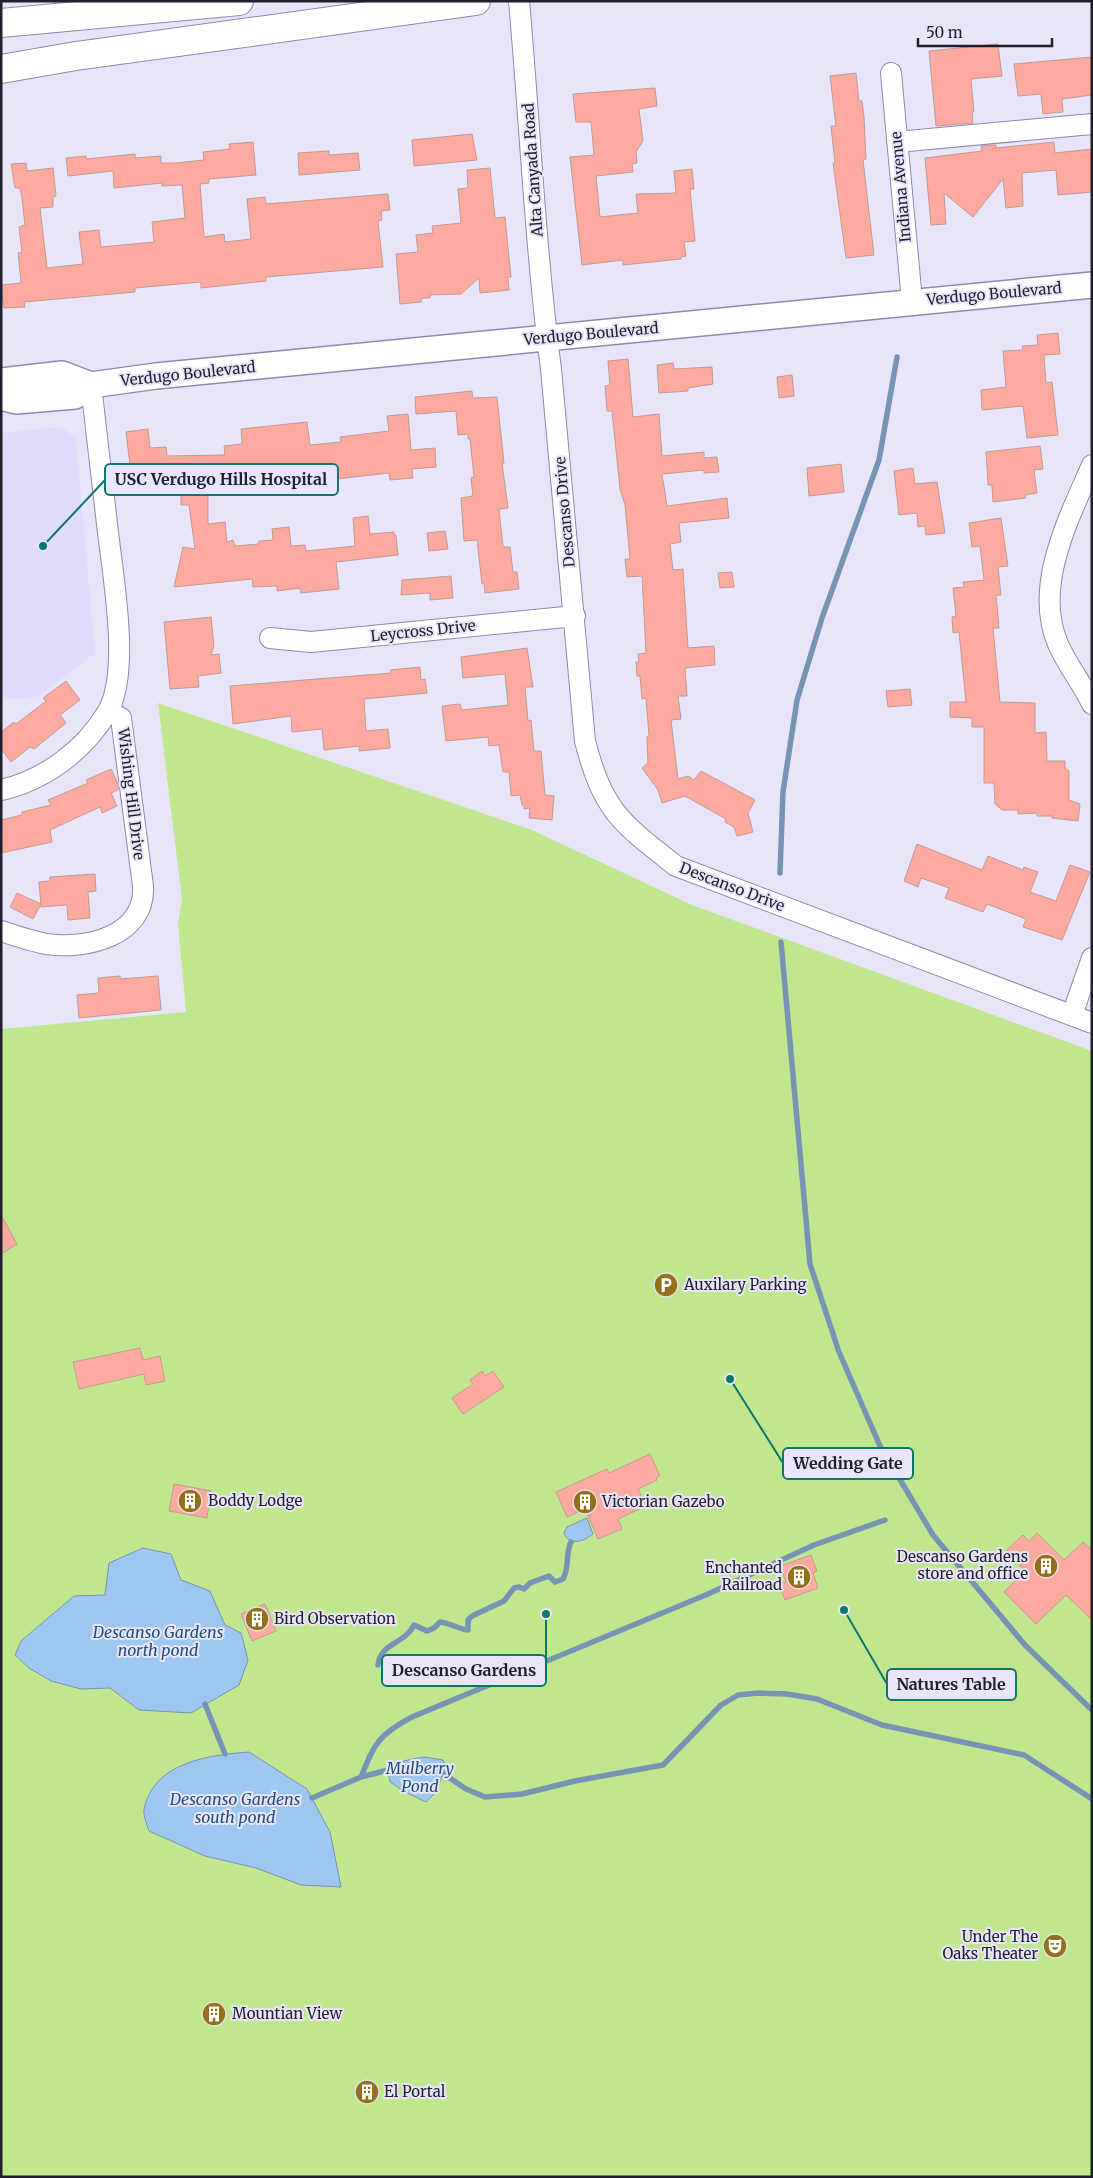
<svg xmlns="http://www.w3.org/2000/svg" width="1093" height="2178" font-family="Merriweather,serif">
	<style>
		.built { fill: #e1dbfe }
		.green { fill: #c0e78e }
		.water { fill: #9dc6f0; stroke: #7894b5 }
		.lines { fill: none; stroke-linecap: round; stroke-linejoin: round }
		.stream { stroke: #7894b5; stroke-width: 5.5 }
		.building { fill: #fcaa9f; stroke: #c49b95 }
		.minor-casing { stroke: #8f8aab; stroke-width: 22 }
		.major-casing { stroke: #8f8aab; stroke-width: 28 }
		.highway-casing { stroke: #8f8aab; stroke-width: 30 }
		.minor { stroke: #fff; stroke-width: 20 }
		.major { stroke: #fff; stroke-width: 25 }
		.highway { stroke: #fff; stroke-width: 28 }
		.labels { text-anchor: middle; stroke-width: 4; stroke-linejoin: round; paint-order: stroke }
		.street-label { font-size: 15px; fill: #211f2c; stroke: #e8e5fa }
		.poi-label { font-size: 15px; fill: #211f2c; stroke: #e8e5fa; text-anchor: start }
		.water-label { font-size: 16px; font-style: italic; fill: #1e507d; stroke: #e8e5fa }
		.leader { fill: none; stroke: #0f766e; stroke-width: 2 }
		.callout-dot { fill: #0f766e; stroke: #e8e5fa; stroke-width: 2 }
		.callout { fill: #e8e5fa; stroke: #0f766e; stroke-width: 2 }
		.callout-label { font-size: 16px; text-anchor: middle; font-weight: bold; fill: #211f2c }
	</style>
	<rect width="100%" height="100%" fill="#e8e5fa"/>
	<path class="built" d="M62,427L76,439L95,653L36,697L1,700V433Z"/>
	<path class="green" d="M158,703L532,830L692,905L1092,1051V2177H1V1029L186,1012L178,924L182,899Z"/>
	<path class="water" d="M587,1518L593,1534C585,1541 569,1547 564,1533L567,1527Z
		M143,1548L171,1554L181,1580L210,1591L225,1625L241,1633L248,1660L239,1685L191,1713L139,1710L110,1688L81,1689L51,1681L29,1668L15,1655L21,1641L74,1596L105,1595L109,1563Z
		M249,1752L307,1789L330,1832L341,1887L301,1885L256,1868L205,1856L149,1831C147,1825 143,1815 144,1809C154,1761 211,1755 249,1752Z
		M424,1757L443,1760L447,1767L434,1794L426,1802L405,1792L390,1782L388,1770C398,1761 411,1759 424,1757Z"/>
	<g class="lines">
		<path class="stream" d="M780,873L783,792L797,700L822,618L879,460L897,357
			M781,942L810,1264L839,1352L880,1446L933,1535L1025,1645L1092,1710
			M378,1665C381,1642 404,1645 414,1625L427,1631L434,1628L440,1622C450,1623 458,1629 468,1630V1620L472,1616L504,1601L514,1588L519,1587L524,1589L530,1583L549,1576L555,1582L563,1579C570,1567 565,1554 571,1542
			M205,1704L225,1754
			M444,1774L466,1789L485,1797L522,1794L575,1781L663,1765L721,1705L738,1695L758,1693L787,1694L817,1699L882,1725L1024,1755L1092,1799
			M361,1777C375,1743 378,1735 412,1717L708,1594L814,1545L885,1520
			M312,1798L361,1777L388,1770"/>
	</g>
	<path class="building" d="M998,44L1002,76L971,79L974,112H972L973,123L936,126L929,51Z
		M1092,57V95L1062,99L1063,112L1043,114L1041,94L1018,96L1014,64Z
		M856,73L859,101H862L864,117L866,159L863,160L874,255L846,258L833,163H835L831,126H836L830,76Z
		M655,88L657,106L639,109L643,141L636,152L637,163L632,164L633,172L596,176L600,217L638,213L636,194L676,193L674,171L692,169L694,189H690L695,241L684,242L686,256L681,257V259L623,265V260L582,265L570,157L594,155L591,122H576L573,94Z
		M472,134L477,160L414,166L412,140Z
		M253,142L256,175L209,179V183L200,184L204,237L224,234L225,242L251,239L247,199L265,197L266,204L388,194L390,210L381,211L382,220L378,221L383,267L266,277V281L201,288V282L135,288V292L24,302L25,307L4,308L1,285L21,283L18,253L22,252L19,227L25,225L22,198L20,188H15L11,164L26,163L27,171L53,168L56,196L53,197V207L40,208L47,268L83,264L79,232L99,230L101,247L154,242L152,222L185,218L182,185L162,186V183L114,188L113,171L68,176L66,158L86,156V159L135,154V158L161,156V163H176L204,160L203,152L230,149L229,144Z
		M1054,142L1055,153L1092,149V192L1058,195L1056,170L1022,173L1023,206L1006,208L1003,179L973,217L944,193L946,224L931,225L925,158L982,151L981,146L996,145V148Z
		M329,151V155L358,153L360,170L299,175L298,153Z
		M490,168L495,218L505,217L511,277H508L509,290L480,293L479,278L461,294L430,295V298H421V302L400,304L396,254L418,252L416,235L433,233L432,226L461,223L458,189L468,188L467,170Z
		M1058,333L1060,354L1044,355L1046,383L1052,382L1058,435L1027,438L1023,406L982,410L981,390L1006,387L1003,351L1023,350L1022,346L1038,345L1037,335Z
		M628,359L633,417L659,414L662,456L704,452V458L717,457L719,472L704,473V470L662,474L667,506L727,498L729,518L679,523L681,542L670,544L673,570L683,569L688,648L714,646L715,665L685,668L687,696H678L681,719L671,720L678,779L688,776L694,780L701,771L755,800L748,813L753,832L746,834L737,836L734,827L725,822L726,819L685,796L662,803L658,790L642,768L648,763L647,737L649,736L646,698L642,699L640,676H637L636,662H639L638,654L646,653L642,576L627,577L625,559H630L625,505L620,489L612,411H607L605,386L610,385L608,361Z
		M673,363L674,369L712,367L713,384L688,388V391L659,393L657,365Z
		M792,375L794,396L779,398L777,377Z
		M472,391L473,398L497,397L504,463H502L508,508L499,509L503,547H510L513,572H517L519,589L485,593L484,583L482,584L477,540L464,541L461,498L473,496L471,478L474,477L470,439H468V434L458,435L456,411L416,414L415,397Z
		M408,414L411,450L435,448L436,467L412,469L413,478L390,480L389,473L336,479V473L319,475L318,470L250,478L251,488L208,493V524L225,522L227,542L233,540L235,546L259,544V541L273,540L272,529L289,527L291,546L305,545L306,551L355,546L353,518L368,516L370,534L394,532V535H396L398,555L336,562L339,589L301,593L300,588L277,591V586L253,587L252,579L174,587L183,547L195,549L189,505H181V472L153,475V479L132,482L126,432L148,429L150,448L166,447L167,456L225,455L224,446L242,444L241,429L307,422L310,445L341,442L340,437L389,431L387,416Z
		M1040,446L1043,469L1034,470L1037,493L1025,495L1026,498L993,502L992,485H988L986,452Z
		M841,464L844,492L809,496L807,468Z
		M913,468L915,484L937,482L945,533L926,535L925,526L918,527L917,513L899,515L894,471Z
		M1001,518L1008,566L998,567L1001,595H996L999,628H993L1000,702L1035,703V733L1046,732L1047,761H1065V768L1069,771V800L1080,804L1078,821L1052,818L1053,816H1037V813L1018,814V810H1002L995,804L994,783H984V727H972V718L950,717V702H966L959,632L953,633L952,617L956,616L953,588L964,587L963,582L984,580L980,546L972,547L969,523Z
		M445,531L448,549L429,551L427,533Z
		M732,572L734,587L720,588L718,573Z
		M451,576L453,598L430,600V593L401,595L402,580Z
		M211,617L214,646L211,655L219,654L221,673L198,676L199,687L170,689L164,622Z
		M527,648L533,687H525L528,721L531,720L534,751H541L545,795L554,796L552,820L529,818L530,808L524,809V805H522L520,795L511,796L509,772H503L499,745L489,746L488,737L446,741L442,706L460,704L462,710L508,705L505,674L463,678L461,657Z
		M420,667L421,680L425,679L427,693L364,699L366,731L388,729L390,748L359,751V746L324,750L322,729L292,732L291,716L233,724L230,686L391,673L390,670Z
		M66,681L80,700L60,715L66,723L34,749L30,747L11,762L1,749V732L14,722L16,724L46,701L43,698Z
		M910,689L912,705L888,707L886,691Z
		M111,769L118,784V790L111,793L117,806L102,813L100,807L50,830L52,842L1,853V820L22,815V812L51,805L48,800L88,783L86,780Z
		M917,844L982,870L988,856L1023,870L1024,867L1038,872L1030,892L1056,901L1070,865L1090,872L1062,940L1023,927L1026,919L987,904L983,912L945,898L949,888L921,878L918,887L904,881Z
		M95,874L96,891L88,892L90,918L68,920L67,905L41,907L39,882L50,881V877Z
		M17,893L41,904L33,919L10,907Z
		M120,976V979L158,976L161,1010L79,1018L77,995L99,993L98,978Z
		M1,1215L17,1244L1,1254Z
		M140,1348L143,1360L160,1356L165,1381L146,1385L144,1374L79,1389L73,1362Z
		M482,1371L485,1376L493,1371L504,1387L463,1414L452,1398L473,1384L470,1380Z
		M650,1454L660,1476L656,1478L657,1480L638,1489L646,1506L618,1519L622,1529L598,1539L585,1509L567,1517L556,1492L607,1469L609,1473Z
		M174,1484L211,1491L207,1518L169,1511Z
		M1037,1533L1064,1560L1083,1542L1092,1550V1620L1066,1595L1036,1624L1004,1592L1025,1571L1006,1551L1023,1535L1029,1541Z
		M811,1555L817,1571L813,1573L818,1588L785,1600L779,1584L786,1582L780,1566Z
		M265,1604L276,1631L252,1641L241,1614Z
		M209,2004L224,2012L218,2025L203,2017Z"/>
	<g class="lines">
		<g class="minor-casing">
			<path id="minor" d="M519,1C530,124 535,247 551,369L585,741C603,811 621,823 676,866L1092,1023
				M891,73L912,301
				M897,142L1092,124
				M1092,465C1069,518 1033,586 1058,644C1067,665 1082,683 1092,704
				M270,638L311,642L575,616
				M1,790C45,780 85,750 108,711C131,670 112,571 107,524C102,478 96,431 91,385
				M1,931C16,936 31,941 46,944C86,950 146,936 143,886L121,718L108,711
				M1072,1015L1092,958"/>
		</g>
		<g class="major-casing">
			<path id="major" d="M1,381L62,374L91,385
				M1,397L16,401L75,396L91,385L156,376L1092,285"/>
		</g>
		<g class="highway-casing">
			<path id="highway" d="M1,23L239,1
				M1,69L76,56L476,1"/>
		</g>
		<use href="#minor" class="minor"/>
		<use href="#major" class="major"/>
		<use href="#highway" class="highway"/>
	</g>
	<defs>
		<g id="parking-disc" transform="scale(1.25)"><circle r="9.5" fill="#947119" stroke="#e8e5fa"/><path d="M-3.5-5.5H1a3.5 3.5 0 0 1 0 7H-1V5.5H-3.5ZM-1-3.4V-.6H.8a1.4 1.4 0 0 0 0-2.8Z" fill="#fff"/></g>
		<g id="building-disc" transform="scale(1.25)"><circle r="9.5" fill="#947119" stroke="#e8e5fa"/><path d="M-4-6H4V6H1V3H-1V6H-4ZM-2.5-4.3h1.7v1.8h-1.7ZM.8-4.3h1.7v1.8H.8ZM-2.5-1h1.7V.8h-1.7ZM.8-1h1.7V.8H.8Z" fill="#fff"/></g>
		<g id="theatre-disc" transform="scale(1.25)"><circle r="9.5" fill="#947119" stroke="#e8e5fa"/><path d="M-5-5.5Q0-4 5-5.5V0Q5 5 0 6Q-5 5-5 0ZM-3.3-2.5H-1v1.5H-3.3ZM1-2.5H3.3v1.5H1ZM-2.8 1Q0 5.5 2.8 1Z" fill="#fff"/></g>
	</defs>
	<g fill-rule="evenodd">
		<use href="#parking-disc" x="666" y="1285"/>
		<use href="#building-disc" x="190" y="1501"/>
		<use href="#building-disc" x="585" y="1502"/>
		<use href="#building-disc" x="1046" y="1566"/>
		<use href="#building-disc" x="799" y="1577"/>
		<use href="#building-disc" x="257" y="1619"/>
		<use href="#theatre-disc" x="1055" y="1946"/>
		<use href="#building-disc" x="214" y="2014"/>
		<use href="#building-disc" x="367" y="2092"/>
	</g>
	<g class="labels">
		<g class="street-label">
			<text transform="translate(533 170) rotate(-94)" y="5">Alta Canyada Road</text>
			<text transform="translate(901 187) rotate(-95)" y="5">Indiana Avenue</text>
			<text transform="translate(994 294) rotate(-5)" y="5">Verdugo Boulevard</text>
			<text transform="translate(591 334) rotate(-5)" y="5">Verdugo Boulevard</text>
			<text transform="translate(188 374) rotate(-6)" y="5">Verdugo Boulevard</text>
			<text transform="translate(565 512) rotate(-95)" y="5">Descanso Drive</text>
			<text transform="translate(423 631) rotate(-6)" y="5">Leycross Drive</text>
			<text transform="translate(131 794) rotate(83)" y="5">Wishing Hill Drive</text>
			<text transform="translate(732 887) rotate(21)" y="5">Descanso Drive</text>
		</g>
		<g class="poi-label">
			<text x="684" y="1290">Auxilary Parking</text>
			<text x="208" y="1506">Boddy Lodge</text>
			<text x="602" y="1507">Victorian Gazebo</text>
			<text x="1028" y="1562" text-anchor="end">Descanso Gardens<tspan x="1028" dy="17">store and office</tspan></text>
			<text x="782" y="1573" text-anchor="end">Enchanted<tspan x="782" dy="17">Railroad</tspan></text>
			<text x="274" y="1624">Bird Observation</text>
			<text x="1038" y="1942" text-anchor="end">Under The<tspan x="1038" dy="17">Oaks Theater</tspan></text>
			<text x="232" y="2019">Mountian View</text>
			<text x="384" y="2097">El Portal</text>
		</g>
		<g class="water-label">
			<text x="158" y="1638">Descanso Gardens<tspan x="158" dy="18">north pond</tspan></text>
			<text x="420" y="1774">Mulberry<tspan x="420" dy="18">Pond</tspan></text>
			<text x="235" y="1805">Descanso Gardens<tspan x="235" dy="18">south pond</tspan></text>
		</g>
	</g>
	<path class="leader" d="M43 546L105 480M730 1379L783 1463M546 1614L546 1671M844 1610L887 1684"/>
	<g class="callout-dot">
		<circle cx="43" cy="546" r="5"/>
		<circle cx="730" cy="1379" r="5"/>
		<circle cx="546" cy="1614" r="5"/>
		<circle cx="844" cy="1610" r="5"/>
	</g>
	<g class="callout">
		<rect x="105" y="464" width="233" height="31" rx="5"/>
		<rect x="783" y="1448" width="130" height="31" rx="5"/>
		<rect x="382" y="1655" width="164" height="31" rx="5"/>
		<rect x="887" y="1669" width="129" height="31" rx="5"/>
	</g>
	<g class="callout-label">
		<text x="221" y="485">USC Verdugo Hills Hospital</text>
		<text x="848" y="1469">Wedding Gate</text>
		<text x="464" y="1676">Descanso Gardens</text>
		<text x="951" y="1690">Natures Table</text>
	</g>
	<rect width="1093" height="2178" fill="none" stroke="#211f2c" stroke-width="5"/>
	<path d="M918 38v8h134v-8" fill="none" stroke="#211f2c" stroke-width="2.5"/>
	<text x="926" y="38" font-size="15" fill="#211f2c" stroke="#e8e5fa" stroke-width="4" paint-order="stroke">50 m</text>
</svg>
